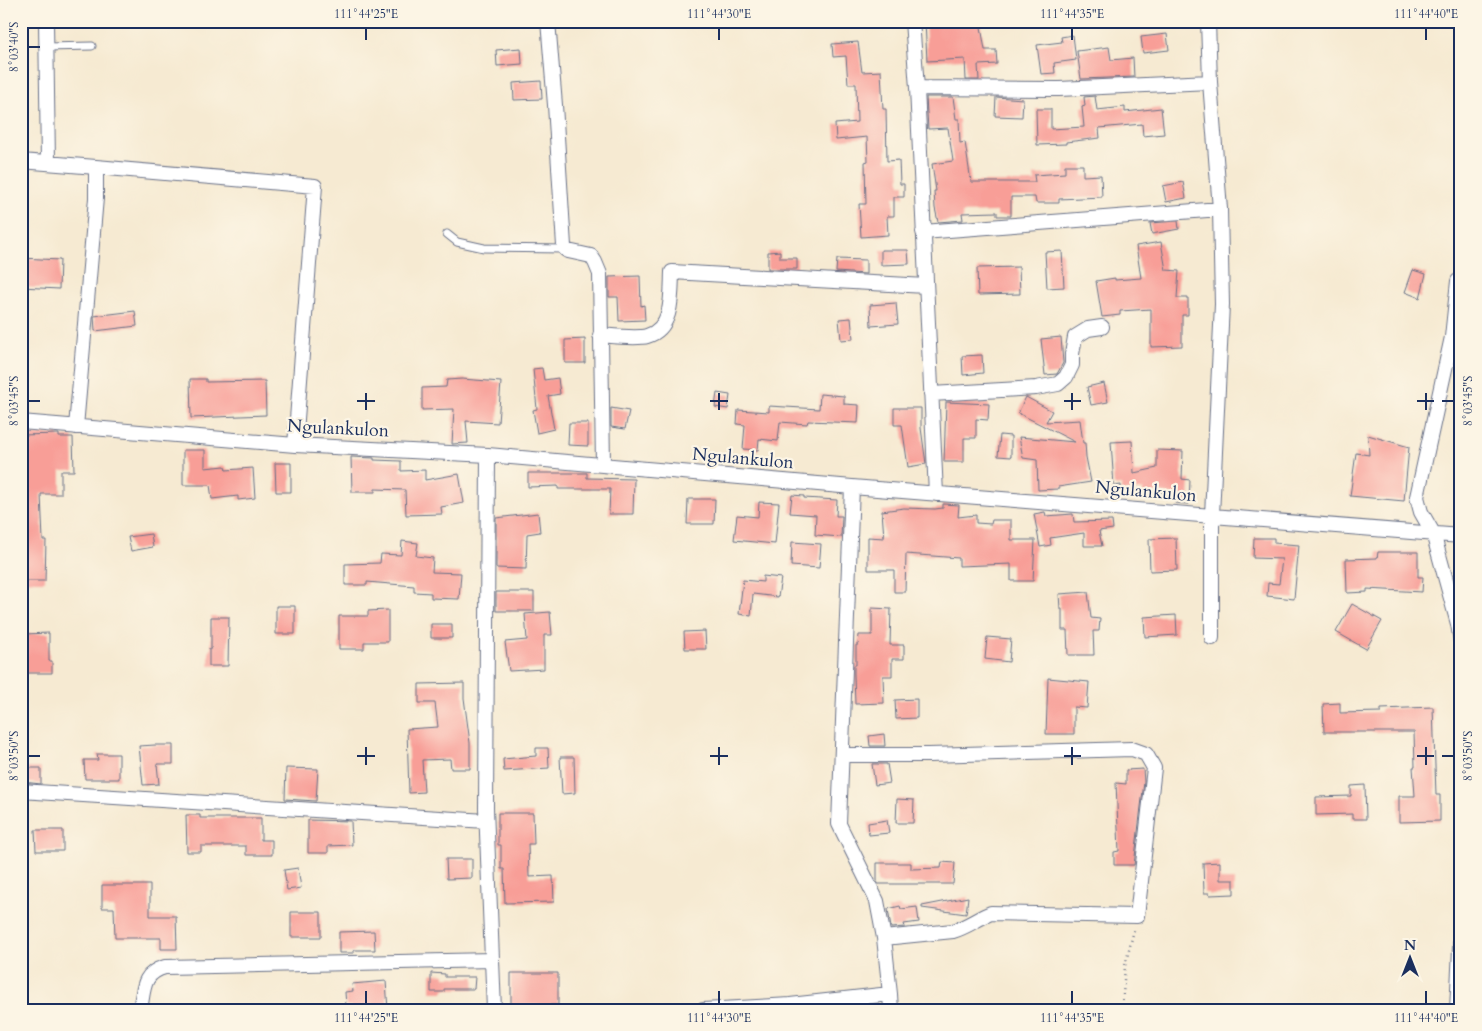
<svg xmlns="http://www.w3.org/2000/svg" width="1482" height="1031" font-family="Cardo,serif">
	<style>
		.building { fill: #f89e97 }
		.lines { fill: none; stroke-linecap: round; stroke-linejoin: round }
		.service-casing { stroke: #687087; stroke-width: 9 }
		.minor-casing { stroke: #687087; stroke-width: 16 }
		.path { stroke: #687087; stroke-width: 2.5; stroke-dasharray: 1 4; stroke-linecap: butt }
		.service { stroke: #fff; stroke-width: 7 }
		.minor { stroke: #fff; stroke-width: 14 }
		.ticks { fill: none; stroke: #1b2f5e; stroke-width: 2 }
		.labels { text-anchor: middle; stroke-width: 4.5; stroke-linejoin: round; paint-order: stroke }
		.street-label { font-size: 18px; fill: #1b2f5e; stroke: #fcf5e5 }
		.neatline { fill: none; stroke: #1b2f5e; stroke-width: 2 }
		.ticks-label { font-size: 12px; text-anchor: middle; fill: #1b2f5e }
	</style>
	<rect width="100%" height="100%" fill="#fcf5e5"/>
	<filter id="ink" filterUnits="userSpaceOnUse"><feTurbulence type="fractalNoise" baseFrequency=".02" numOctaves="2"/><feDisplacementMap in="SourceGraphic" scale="10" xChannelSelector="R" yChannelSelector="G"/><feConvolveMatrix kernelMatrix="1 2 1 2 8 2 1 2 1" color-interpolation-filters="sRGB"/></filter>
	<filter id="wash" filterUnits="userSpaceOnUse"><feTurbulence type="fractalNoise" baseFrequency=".0096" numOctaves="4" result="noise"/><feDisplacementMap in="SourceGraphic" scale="20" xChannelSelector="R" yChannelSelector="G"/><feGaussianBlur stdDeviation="1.12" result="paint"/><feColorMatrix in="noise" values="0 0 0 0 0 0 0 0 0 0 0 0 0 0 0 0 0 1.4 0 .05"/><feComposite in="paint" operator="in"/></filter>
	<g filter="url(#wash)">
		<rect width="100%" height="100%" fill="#f6ead2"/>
		<g id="blocks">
			<path class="building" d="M925,21H980L985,50H996L997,64L978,65L979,80H966L965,59L927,61Z
				M1167,34L1169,50L1143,53L1141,37Z
				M1073,35L1076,60L1054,63L1055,73L1041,74L1037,45L1062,42L1061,37Z
				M858,42L862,72L881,71L883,109H886L887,161L899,160L900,184H904V197H894V216H887L888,235L861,237L859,204H866L865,162L868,161L867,137L836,140L835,124L857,122L856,84H848L846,56L833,57L832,44Z
				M1109,47L1111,60L1133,58L1134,77L1081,79L1077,51Z
				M521,48L522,64L497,66L496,50Z
				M541,81L542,99L514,100L513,83Z
				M1095,96L1097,110L1125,107V112L1161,108L1164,134L1143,136L1142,124L1099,128L1100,138L1066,142V144L1037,145L1036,109H1051V129L1084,127L1082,107L1085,106L1084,97Z
				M926,97H953L956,119H959L960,143L965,142L971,182H1035L1034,175L1065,173V165H1083V176L1101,175L1102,197L1059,199V203H1036L1035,197H1011V216H997V212L962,213L963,220L938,222L935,208L934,191H936L932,164L953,161L948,128L928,129Z
				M996,97L1023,99L1022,117L995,116Z
				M1183,182L1186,198L1166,202L1163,186Z
				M1178,221L1179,229L1152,234L1150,223Z
				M1161,242L1166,270L1179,271L1177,298H1188V315H1182V346L1151,347V309L1120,311V315L1102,317L1096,281L1115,278V280L1141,278L1136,246Z
				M881,250H908L909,264L881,265Z
				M780,251V258H797V269H768V252Z
				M1062,251L1064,287L1047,288L1045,252Z
				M21,258L60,260L59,289L21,287Z
				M837,259L866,260V274L836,272Z
				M1019,267L1020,294L978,295L977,268Z
				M1413,270L1426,274L1420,298L1405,292Z
				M640,276L641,306L644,305L645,320L619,321L618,297H609V277Z
				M896,303L898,324L871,326L870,305Z
				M135,311L137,326L95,331L94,316Z
				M851,318L853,339L841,340L839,319Z
				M1061,337L1063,363L1057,374L1045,375L1041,339Z
				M585,339V363H565V340Z
				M982,355L983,373L963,375L962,356Z
				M542,368L544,380L558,378L560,394L548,396L554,429L537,433L533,410L537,409L533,369Z
				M190,379H206V382L265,381L266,415L191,418Z
				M462,379L501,382L498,423L466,421L468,443L452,444L454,409L422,410V388L446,387L447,380Z
				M1104,383L1108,402L1091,405L1087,387Z
				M717,393L730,395L728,409L715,407Z
				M820,394L844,396V404L859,405L858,423L808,421L807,424L780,422L778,441L759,439L758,450L743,449L745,425L737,424L738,410L769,412V406L819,409Z
				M1026,397L1052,411L1046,422L1080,420L1083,443H1085L1086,457L1091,482L1058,487V489L1038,490L1037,460L1023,458L1019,437L1075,442L1018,413Z
				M946,402L989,404L988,420L976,419V438H964V462H944Z
				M611,408L629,411L625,429L611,427Z
				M894,408H921V428L926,464L908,467L902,425H894Z
				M569,423H588V446L568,445Z
				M59,434V437H73L74,471H61V494H41L43,540H46L45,581H21V435Z
				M1000,435L1011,436V457L998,456Z
				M1368,435L1409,447L1404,501L1350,496L1356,453L1369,455Z
				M1132,441L1134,473L1157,468V450L1183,451L1182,479L1190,480L1189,504L1175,503V495L1160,492L1143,494V490L1121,491V485L1114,486L1111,442Z
				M183,450H205V468L225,466L226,470L253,468L255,498L238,500V496L212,499L210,485H183Z
				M351,457L374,458V460L401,461V471L425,470V480L459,474L464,503L441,507L442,514L406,515L405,490L375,489V492H352Z
				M275,463H291V492H276Z
				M528,473H587V478L634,479L633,514H609L610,489H558V486L528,487Z
				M792,495L804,496V498L837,500L836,516H842L841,537L815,535L816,515L790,513Z
				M688,499H715L714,524H687Z
				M759,502L779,503L775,544L734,540L737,515L758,517Z
				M943,504L959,505L958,517L976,515V523L991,524L992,520H1011V540H1035L1033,581H1011V564L959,566V558L906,554L905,592H894V570H868V537L884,538L882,511L904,508L935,509L943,508Z
				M1045,512L1046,516L1073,514L1074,522L1112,521L1113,529L1099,531L1102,546H1084V533L1050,538L1051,545L1040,547L1034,514Z
				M538,513L540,532L527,534L526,569L496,568V518Z
				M151,534L153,547L131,551L128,537Z
				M1176,538L1177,570L1150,571L1149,539Z
				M1254,538H1274V543L1299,545L1294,599L1267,596L1268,583L1279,584L1282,559L1253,558Z
				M402,541L418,543L416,556L433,558L432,572L461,573L459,599L431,598V593L414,592V586L367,582V585H345V564L380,563L381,554L401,555Z
				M792,542L821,544L819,568L791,566Z
				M1378,552H1418V577H1423L1422,592L1367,589V592L1347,593L1346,559L1377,558Z
				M763,576L781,578L778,597L753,594L751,616L739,614L743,580L763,582Z
				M496,592H534V611H496Z
				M1088,592L1091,618L1100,619L1099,631H1093L1094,655H1068L1067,630H1062V609H1060L1059,594Z
				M1352,604L1382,621L1366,649L1336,632Z
				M276,606H295V634H276Z
				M872,608L891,609L890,645H904V659H892V676H883L884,703L855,704L854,674V665H856V645H858L859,635H872Z
				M388,610V642H364V649H339V616H368V611Z
				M550,612L552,635H544V669L509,671L505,642L527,640L525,614Z
				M1176,615L1177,635L1145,637L1144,617Z
				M211,617H229L228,666H209V649H211Z
				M431,624H452V638H431Z
				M705,631L706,649H685L684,632Z
				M49,633V661H52V673H26L24,634Z
				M987,637L1011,639L1009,662L985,659Z
				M1048,678L1089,682L1087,708L1074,707V734H1046Z
				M464,683V698L470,743V769H451L450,759L422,760L424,792L409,793L407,729L438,727L435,703H419V684Z
				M917,699V718L896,719L895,700Z
				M1340,703V713L1381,712V709L1433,707L1436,795H1440V821L1399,822V796H1415L1413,767H1415L1414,732H1324L1323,704Z
				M884,734L885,746H870L869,736Z
				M155,745H173V764H157L159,784L143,785L139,746Z
				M536,748H548L549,768L504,771L503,759L536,756Z
				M97,754H119V779H85L84,760H98Z
				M560,757H574L575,793L562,794Z
				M872,764H887L890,783L875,785Z
				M23,768H41V784L23,782Z
				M286,768L318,769L316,801L285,799Z
				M1143,769L1144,782L1134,865H1114V852L1119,851L1116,783L1126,784V770Z
				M1365,785L1366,819H1352V814L1316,815V797L1351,796V786Z
				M897,799L914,800L913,823H896Z
				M498,813H533L534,844H528L529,877L553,876L554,902L505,903L504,869H501V845H498Z
				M186,815H200V818H261V840H272V855H246V846H201V852H187Z
				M308,820L351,821L352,845L328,846V853H308Z
				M887,820L889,833L869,835L868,823Z
				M35,830H63V851H36Z
				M446,859H472V878L447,879Z
				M942,862L955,863L953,884H878L877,880V863H911V869L941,868Z
				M1220,862V880H1234V894L1210,895L1209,893H1204L1203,863Z
				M298,868L301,888L287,890L284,870Z
				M102,885H150V916H176L177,949H161V938H115L114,908H102Z
				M968,897L966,914L922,908V906Z
				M900,906L901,909L917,907L919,922L904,924L905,927L891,928L888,909Z
				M291,912H321V937H291Z
				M374,931L375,950H354V953H339V932Z
				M431,973L445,974V977H475L474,989H444V992H431Z
				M511,973H558V1005H511Z
				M386,981L388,1010H352L351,1006H346L345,992L353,991L352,984Z"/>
		</g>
	</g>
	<g filter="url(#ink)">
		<use href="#blocks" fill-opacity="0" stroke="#687087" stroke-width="1"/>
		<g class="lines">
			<g class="service-casing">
				<path id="service" d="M46,47L92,46
					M447,234L457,242L484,248L565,249"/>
			</g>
			<g class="minor-casing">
				<path id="minor" d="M46,21L48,163
					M548,21L555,105L564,246L565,249L568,251L591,256L595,262L600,274L603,464
					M912,21L917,88L936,494
					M1208,21L1210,82L1220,209L1222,304L1212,515V638
					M917,88L1059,89L1210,82
					M21,161L96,167V198L76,427
					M96,167L315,186L295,445
					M923,232L1220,209
					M1461,281H1458L1452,337L1417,497L1421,512L1433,533L1458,624L1461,642
					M600,335C612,336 637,339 647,336C674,328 671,294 672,272L926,286
					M931,394L1036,388L1058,384L1066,377L1072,365V354L1075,337L1088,329L1102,327
					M21,422L295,445L488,455L852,487L1461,536
					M488,455L486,808L494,1010
					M842,755H929L1132,749L1146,754L1154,768L1137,916L991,913C978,918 967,927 953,931L884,938
					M21,791L486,821
					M890,994L891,1010
					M140,1010C144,989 142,973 165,967L492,960
					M703,1010L790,1005L890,994L884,938L877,901L839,824L852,487
					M1457,1010L1461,928"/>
			</g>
			<path class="path" d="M1122,1010L1125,966L1134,930"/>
			<use href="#service" class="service"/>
			<use href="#minor" class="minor"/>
		</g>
	</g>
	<path class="ticks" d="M366,28V40M719,28V40M1072,28V40M1426,28V40M28,47H40M366,393V410M719,393V410M1072,393V410M1426,393V410M28,401H40M357,401H375M710,401H728M1064,401H1081M1417,401H1434M1442,401H1454M366,747V765M719,747V765M1072,747V765M1426,747V765M28,756H40M357,756H375M710,756H728M1064,756H1081M1417,756H1434M1442,756H1454M366,991V1004M719,991V1004M1072,991V1004M1426,991V1004"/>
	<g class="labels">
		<g class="street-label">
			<text transform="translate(338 428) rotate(3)" y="6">Ngulankulon</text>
			<text transform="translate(743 458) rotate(5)" y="6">Ngulankulon</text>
			<text transform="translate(1146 491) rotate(5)" y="6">Ngulankulon</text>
		</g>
	</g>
	<rect width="1482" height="1031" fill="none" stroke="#fcf5e5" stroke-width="55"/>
	<g transform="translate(1410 958)" stroke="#fcf5e5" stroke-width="4" paint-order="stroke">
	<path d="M0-4L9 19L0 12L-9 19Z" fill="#1b2f5e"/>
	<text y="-8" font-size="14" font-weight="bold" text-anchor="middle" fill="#1b2f5e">N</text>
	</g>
	<rect x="28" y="28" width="1426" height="976" class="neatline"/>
	<g class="ticks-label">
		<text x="366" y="18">111°44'25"E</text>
		<text x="719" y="18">111°44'30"E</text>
		<text x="1072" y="18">111°44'35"E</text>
		<text x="1426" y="18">111°44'40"E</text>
		<text transform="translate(14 47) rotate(-90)" y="4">8°03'40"S</text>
		<text transform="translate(14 401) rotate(-90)" y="4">8°03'45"S</text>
		<text transform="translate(1468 401) rotate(-90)" y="4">8°03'45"S</text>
		<text transform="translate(14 756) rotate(-90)" y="4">8°03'50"S</text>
		<text transform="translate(1468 756) rotate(-90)" y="4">8°03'50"S</text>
		<text x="366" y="1022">111°44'25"E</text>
		<text x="719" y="1022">111°44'30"E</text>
		<text x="1072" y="1022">111°44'35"E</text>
		<text x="1426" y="1022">111°44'40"E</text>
	</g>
</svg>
